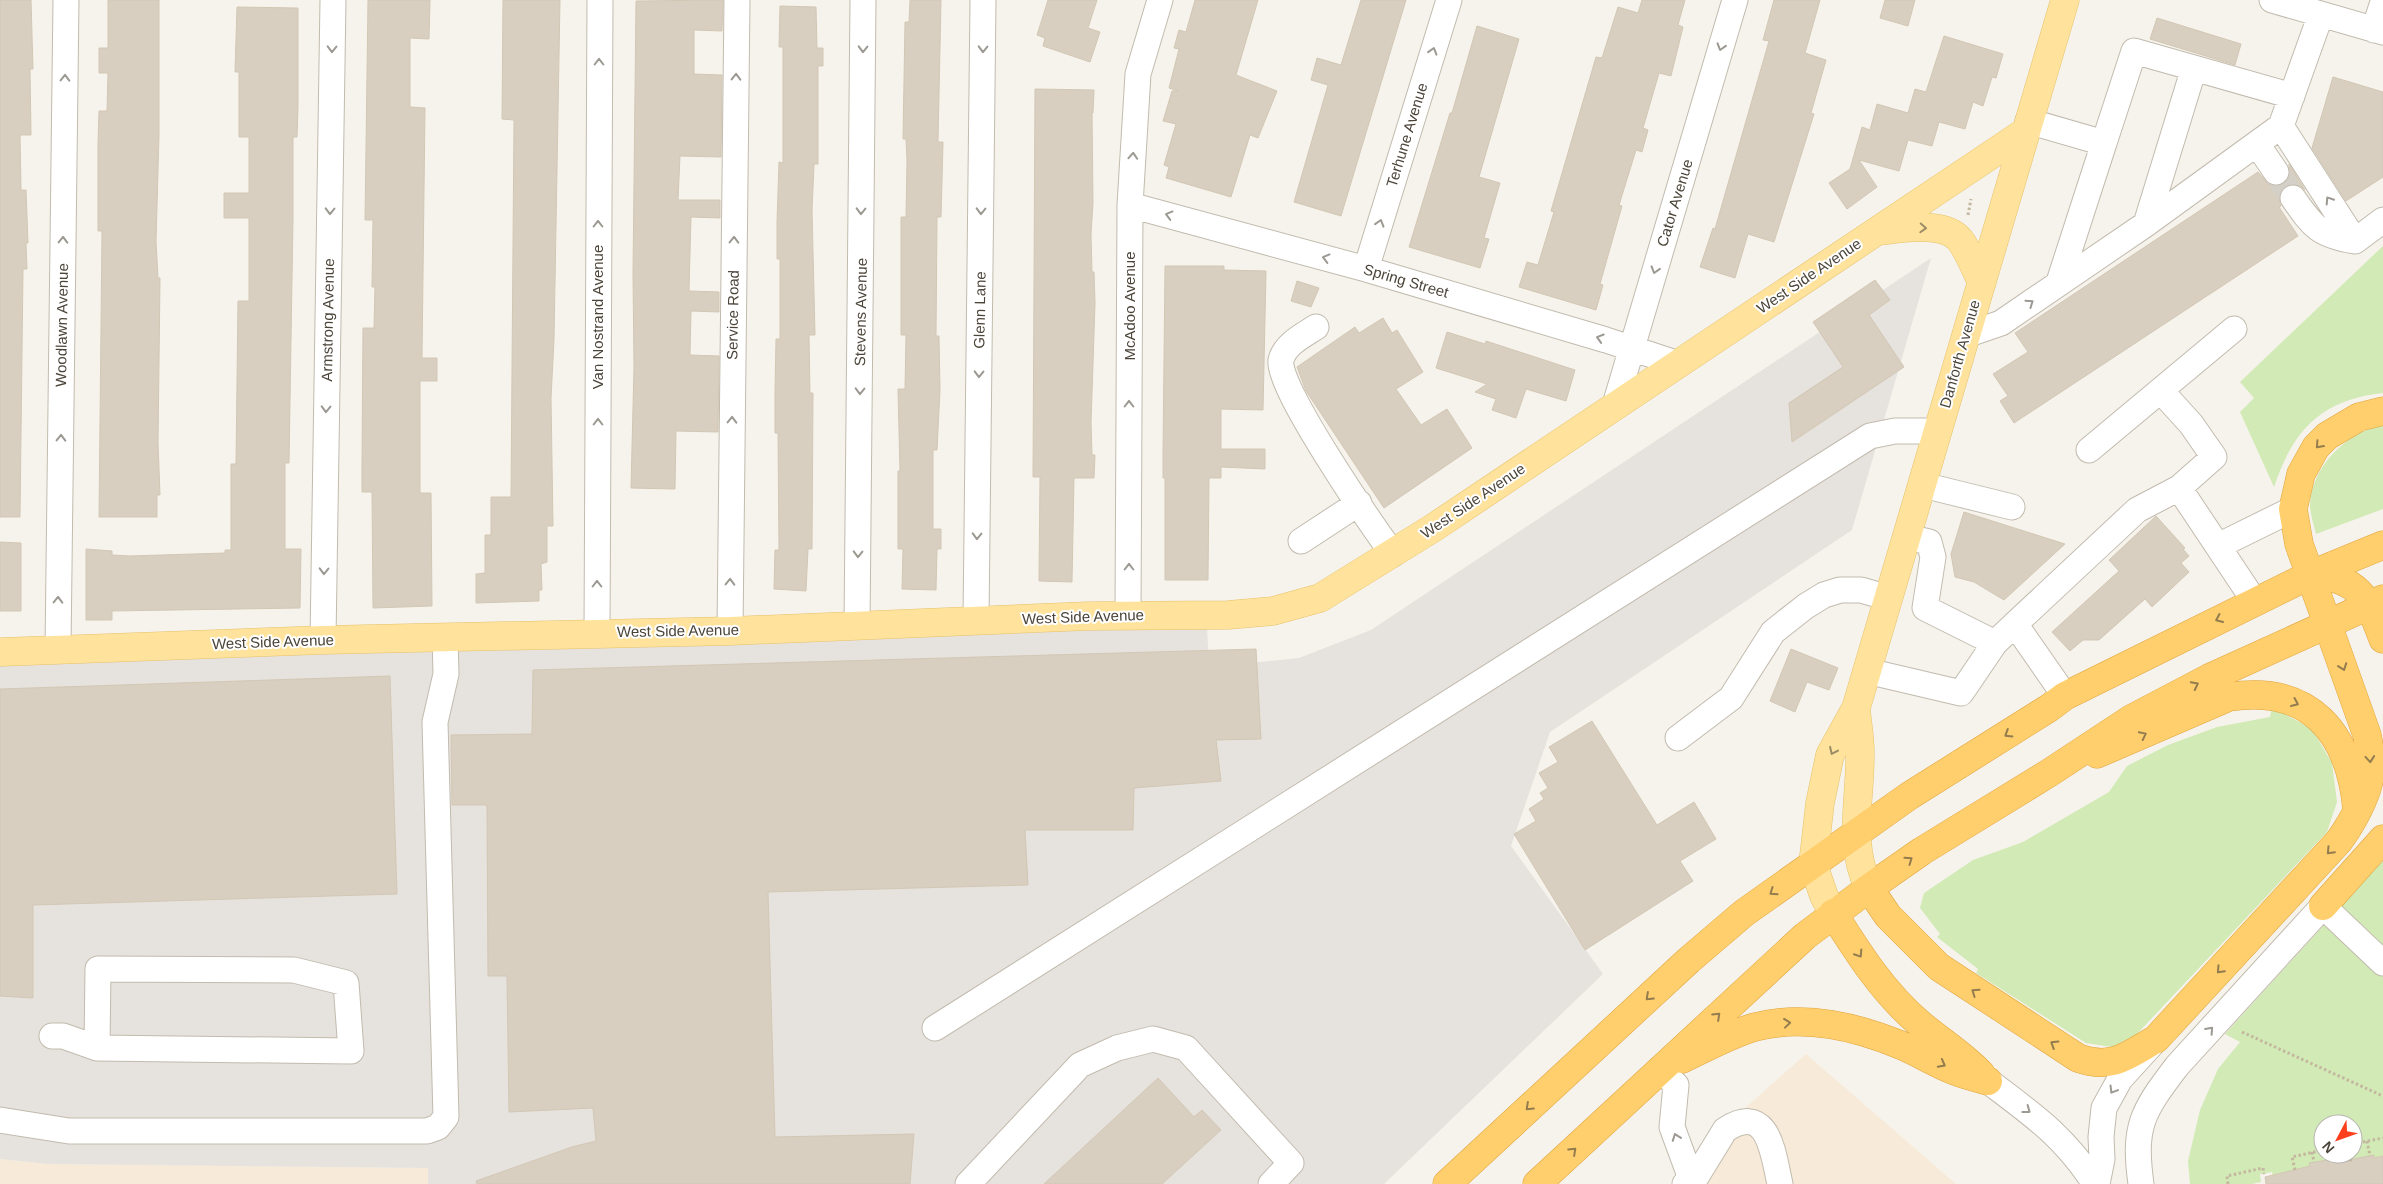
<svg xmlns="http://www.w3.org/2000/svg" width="2383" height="1184" font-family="Arial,sans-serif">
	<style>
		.commercial { fill: #f7ead8 }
		.industrial { fill: #e6e2dd }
		.green { fill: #d2eab5; fill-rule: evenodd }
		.building { fill: #d8cfc1; stroke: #d3c7b4 }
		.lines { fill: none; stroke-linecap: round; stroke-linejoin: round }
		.minor-tunnel { stroke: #d4d0c8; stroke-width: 25; stroke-dasharray: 25 12; stroke-linecap: butt }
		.minor-casing { stroke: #c2bbae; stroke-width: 27 }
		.major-casing { stroke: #e6c16a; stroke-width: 29 }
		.highway-casing { stroke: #e0a43c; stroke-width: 29 }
		.path { stroke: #c4b79f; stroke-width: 3; stroke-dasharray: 2.5 2.5; stroke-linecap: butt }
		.minor { stroke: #fff; stroke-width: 25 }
		.major { stroke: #ffe39c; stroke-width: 28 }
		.highway { stroke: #ffcf6e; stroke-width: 28 }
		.oneway { stroke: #9c9892 }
		.oneway2 { stroke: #9c8c66 }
		.oneway3 { stroke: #937c4e }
		.labels { text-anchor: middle; stroke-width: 4; stroke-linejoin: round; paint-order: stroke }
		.street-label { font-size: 15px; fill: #4b4439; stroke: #fff }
	</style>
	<rect width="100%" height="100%" fill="#f6f3ec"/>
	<path class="commercial" d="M1806,1054L1956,1184H1699L1709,1140Z
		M0,1159L48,1164L429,1168L428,1184H0Z"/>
	<path class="industrial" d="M1931,258L1852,530L1550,732L1511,846L1603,974L1384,1184H428V1168L48,1164L0,1159V664L1207,626L1209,667L1299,658L1371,630Z"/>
	<path class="green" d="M2383,246V393C2321,400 2293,430 2274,487L2240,412L2254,398L2240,382Z
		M2383,425V509L2316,534C2314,526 2311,516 2310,507C2310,468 2346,432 2383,425Z
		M2272,707L2312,729L2332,763L2337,802L2327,832L2136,1035L2112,1047L2086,1043L1976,973L1978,969L1937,937L1940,934L1920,908L1924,893L1973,860L2023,842L2109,792L2127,766L2168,745L2217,727L2270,717Z
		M2383,860V1156L2348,1163L2347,1160L2341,1161L2340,1158L2318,1164V1161L2310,1163V1167L2293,1170L2294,1174L2273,1179L2272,1172L2260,1174L2261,1182L2252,1184H2190L2188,1161L2200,1110L2218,1069L2240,1042L2225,1034ZM2323,1124H2353V1154H2323Z"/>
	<path class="building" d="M0,0H31L33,69H30L31,135H20L21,190H26L28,243H26L27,269H23L20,517H0Z
		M108,0H159V134L156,241L158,278H160L158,443L160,495H157V517H99L102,231H98V144L99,111H107L108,73H99V48H108Z
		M368,0H430L429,39L410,38V107L425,108L422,358H437V381H420V493H431L432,606L373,608L372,492H362V466L363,328H374L375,287H372L373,220H365Z
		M503,0H560L554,339L551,398L553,526H547V562L541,564L542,590H539V601L476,603V574L485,573V535H491V497H511L514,120L502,119Z
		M723,0L722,31L694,30V74L722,75L721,157L680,156L678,200H720V218L691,217L689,291L719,292V312L691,311L690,355L719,356L718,432L676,431L675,489L631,488L634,367L633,273L636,1Z
		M910,0H941L938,142H943L941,217H937L936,336H939L940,390L937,450H933V529H941V549H937L936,590L902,589L903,549H898V471H900L898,389H905L906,335H901V217H906L907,161L906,139H903L905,22H909Z
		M1048,0H1097L1088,28L1100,32L1090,62L1043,46L1045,38L1037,35Z
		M1195,0H1258L1236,75L1277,91L1258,138L1250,135L1231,197L1166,178L1169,167L1164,165L1176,124L1163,121L1172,91H1178L1169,88L1179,49L1174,48L1179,30L1186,32Z
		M1361,0H1406L1341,216L1294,202L1328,85L1311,80L1317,58L1341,65Z
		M1642,0H1685L1678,25L1683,27L1671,76L1659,73L1643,128L1648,130L1642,152L1636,150L1619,205L1622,206L1600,284L1603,285L1596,310L1519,287L1527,262L1538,265L1554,212L1551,211L1596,57L1602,58L1618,7L1638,13Z
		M1774,0H1820L1805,53L1826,60L1811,113L1814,114L1774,242L1748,234L1735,278L1700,267L1713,228L1715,229L1769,41L1763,40Z
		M1885,0H1915L1908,26L1880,18Z
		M780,6L816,7L817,48H823V66H818V164H814L812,210L815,335H809L810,393H813L812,549H808L806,591L774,589L775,550H779L778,433H775V393L776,339H780V259H777V222L779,162L783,163V47H779Z
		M237,7L298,8V107L297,137H293V218L289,463H285V549H301L300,608L112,611V620H86V549L112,551V555L130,556L225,553V550H231V464H236L238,301H249V218H224V193H249V137H239V72H235Z
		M2157,18L2241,44L2235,65L2150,39Z
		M1477,26L1519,39L1479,177L1500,183L1484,238L1489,239L1480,268L1409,247L1450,113H1452Z
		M1944,36L2003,54L1996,78L1992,77L1983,106L1973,102L1965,129L1939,122L1932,146L1908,140L1899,171L1859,160L1877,187L1847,209L1829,183L1850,169L1862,127L1870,130L1877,104L1908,113L1915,89L1926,92Z
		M2333,77L2383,92V177L2346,201L2312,148Z
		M1035,89L1094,90L1093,113H1092L1093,203L1091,234L1092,272H1094L1095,303L1091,423L1092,455H1095L1094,478H1074L1072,582L1039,581L1040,477H1033Z
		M2289,164L2305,190L2299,185L2292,184L2285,186L2280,192L2279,199L2281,206L2279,207L2298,236L2014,423L2000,401L2008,396L1993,374L2028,352L2015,333L2258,172L2269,185L2277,186L2284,184L2289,178Z
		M1165,266H1224V270L1266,271L1263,410L1221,409V449H1265V469L1221,467V478H1209L1208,580H1165V478H1163V455Z
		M1875,280L1890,300L1869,315L1904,367L1792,442L1789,403L1843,367L1813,322Z
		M1297,281L1319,288L1311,307L1291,301Z
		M1383,318L1392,333L1397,330L1423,372L1396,389L1421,425L1447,409L1472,448L1384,508L1306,391L1297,367L1355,327L1359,333Z
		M1447,332L1485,344L1486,341L1575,370L1566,401L1526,389L1516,418L1492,410L1496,399L1475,392L1487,384L1436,368Z
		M1964,512L2065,544L2004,600L1974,582L1955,577L1951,554Z
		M2156,516L2185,548L2183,549L2189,556L2181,563L2189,572L2152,607L2145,599L2099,640H2083L2070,651L2052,632L2119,571L2109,560Z
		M0,542L21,543V611H0Z
		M1256,649L1261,739L1216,740L1221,781L1134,788L1133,830H1025L1028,885L768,892L775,1137L914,1134L910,1184H477L476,1181L572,1147L596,1141L593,1108L509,1112L507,976H488L487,805H452L451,735L532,734L533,670Z
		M1791,649L1838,668L1829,690L1807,682L1795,712L1770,701Z
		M390,676L397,894L33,905V998L0,996V689Z
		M1592,721L1657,825L1694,802L1716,839L1680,861L1693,881L1585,950L1514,834L1536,821L1529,809L1544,799L1540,793L1548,788L1539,773L1558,762L1549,747Z
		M1158,1078L1194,1117L1202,1110L1221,1130L1162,1184H1044Z
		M2374,1155V1158L2383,1156V1184H2266L2265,1177L2310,1166L2309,1163L2340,1158L2341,1161L2348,1160Z"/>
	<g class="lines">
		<path class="minor-tunnel" d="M2276,172L2293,198"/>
		<g class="minor-casing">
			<path id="minor" d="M2272,0L2383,32
				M2374,30L2383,2
				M2028,121L2104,143L2059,282
				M2281,126L2355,241
				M2104,143L2134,51L2292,96
				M2257,144L2276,172
				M2293,198C2313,227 2319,235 2355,241L2383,220
				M1130,205L1366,269L1606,340L1679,364
				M2146,224L2194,68
				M1366,269L1449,0
				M1316,327C1304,335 1285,344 1281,360C1275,385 1374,528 1393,554
				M1966,335L2001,323L2146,224L2281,126L2321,14
				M2161,391L2191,424L2214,457L2179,488
				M1615,405L1735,0
				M2089,450L2234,329
				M1923,485L2012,507
				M1907,537L1929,542L1933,557L1925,608L1995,643
				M1301,541L1359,503
				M2218,546L2293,509
				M1128,615L1130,205L1138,74L1160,0
				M976,620L983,0
				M2015,624L2065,696
				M857,625L863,0
				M730,631L737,0
				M597,633L600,0
				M323,640L333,0
				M58,649L66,0
				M1867,671L1961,693L1995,643L2015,624L2137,510L2179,488L2255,602
				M1678,738L1731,698L1773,632L1806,606L1824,595L1840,590H1861L1889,598
				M935,1028L1870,436L1895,431H1938
				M52,1036H63L97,1048L351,1051L346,983L294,970L98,969L97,1048
				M1660,1069L1676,1085L1672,1127L1693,1184
				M1988,1081C2033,1115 2064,1136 2095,1184
				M0,1120L69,1131H427L438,1127L446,1117L435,722L446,674L445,637
				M968,1184L1080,1065L1117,1048L1153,1039L1186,1048L1291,1163L1271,1184
				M1685,1184L1693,1182L1725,1130C1769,1101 1773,1154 1780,1184
				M2097,1184L2102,1159L2101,1137L2104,1108L2120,1079L2151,1045
				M2141,1184C2133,1126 2142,1112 2177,1066L2323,906L2383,963"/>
		</g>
		<g class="major-casing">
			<path id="major" d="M1878,231C1900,229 1944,220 1960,240C1969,252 1975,269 1982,282
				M0,652L323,640L730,631L1089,616L1228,615L1273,611L1320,598L1433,528L2025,132
				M1856,708C1857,722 1860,737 1860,751C1861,799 1847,842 1869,888
				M1833,913L1824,896L1813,864L1820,803L1830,755L1856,708L2065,0"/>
		</g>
		<g class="highway-casing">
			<path id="highway" d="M2310,575C2357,576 2368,598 2383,639
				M2097,754L2229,697C2310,684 2350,733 2357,810
				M1869,888L1888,916L1939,967L2078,1058C2112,1070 2127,1056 2156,1039L2339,841C2353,821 2370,792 2371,766C2371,756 2369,745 2367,735L2299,544L2293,509L2301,474L2316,447L2327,436L2359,417L2383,411
				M2323,906L2383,839
				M1833,913C1858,953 1883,992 1919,1023C1940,1041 1962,1054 1981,1074
				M1682,1059C1706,1048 1730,1034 1755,1027C1806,1014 1857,1027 1903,1046C1921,1054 1937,1064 1955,1071C1965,1075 1977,1078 1988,1081
				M1447,1184L1689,960L1744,913L1909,796L2049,708L2065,696L2310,575L2383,545
				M1537,1184L1805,936L1869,888L1922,851L2049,773L2131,719L2209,678L2383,599"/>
		</g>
		<path class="path" d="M1968,215L1971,199
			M2242,1032L2383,1096
			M2367,1141L2370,1156
			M2353,1144L2383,1138
			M2312,1152L2314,1162
			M2343,1154L2344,1160
			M2349,1154L2351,1163
			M2295,1170L2292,1157L2323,1150
			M2228,1184L2227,1176L2263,1168L2264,1174"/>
		<use href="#minor" class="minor"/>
		<use href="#major" class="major"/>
		<use href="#highway" class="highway"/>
	</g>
	<defs><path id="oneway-chevron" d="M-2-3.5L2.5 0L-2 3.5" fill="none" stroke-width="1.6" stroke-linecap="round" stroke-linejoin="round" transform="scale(1.25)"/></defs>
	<g class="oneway">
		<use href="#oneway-chevron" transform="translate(1721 47) rotate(107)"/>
		<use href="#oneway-chevron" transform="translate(332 49) rotate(91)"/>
		<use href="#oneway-chevron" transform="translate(863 49) rotate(91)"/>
		<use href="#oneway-chevron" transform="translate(983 49) rotate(91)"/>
		<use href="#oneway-chevron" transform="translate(1433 51) rotate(-73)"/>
		<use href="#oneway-chevron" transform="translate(599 62) rotate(-90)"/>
		<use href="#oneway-chevron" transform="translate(736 77) rotate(-89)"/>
		<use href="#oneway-chevron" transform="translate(65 78) rotate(-89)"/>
		<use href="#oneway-chevron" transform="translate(1133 156) rotate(-86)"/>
		<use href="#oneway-chevron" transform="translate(2329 200) rotate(-123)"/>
		<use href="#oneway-chevron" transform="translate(330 211) rotate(91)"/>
		<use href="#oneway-chevron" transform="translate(861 211) rotate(91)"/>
		<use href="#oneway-chevron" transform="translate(981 211) rotate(91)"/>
		<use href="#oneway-chevron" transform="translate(1169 215) rotate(-165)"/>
		<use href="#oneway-chevron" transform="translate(1380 223) rotate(-73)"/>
		<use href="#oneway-chevron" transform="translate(598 224) rotate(-90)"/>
		<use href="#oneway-chevron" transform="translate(63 240) rotate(-89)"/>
		<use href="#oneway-chevron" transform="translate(734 240) rotate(-89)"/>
		<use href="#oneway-chevron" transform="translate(1326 258) rotate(-165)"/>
		<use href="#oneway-chevron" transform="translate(1655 270) rotate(107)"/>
		<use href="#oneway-chevron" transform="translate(2030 303) rotate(-35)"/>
		<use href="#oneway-chevron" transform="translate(1600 338) rotate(-163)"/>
		<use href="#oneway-chevron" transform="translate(979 374) rotate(91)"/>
		<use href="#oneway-chevron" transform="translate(860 391) rotate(91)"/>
		<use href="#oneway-chevron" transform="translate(1129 404) rotate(-90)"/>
		<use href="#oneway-chevron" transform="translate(326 409) rotate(91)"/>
		<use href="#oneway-chevron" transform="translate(732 420) rotate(-89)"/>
		<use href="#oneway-chevron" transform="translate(598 422) rotate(-90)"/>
		<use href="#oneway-chevron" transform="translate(61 438) rotate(-89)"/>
		<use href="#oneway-chevron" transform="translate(977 536) rotate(91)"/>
		<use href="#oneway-chevron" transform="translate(858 554) rotate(91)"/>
		<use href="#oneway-chevron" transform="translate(1129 567) rotate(-90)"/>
		<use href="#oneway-chevron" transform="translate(324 571) rotate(91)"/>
		<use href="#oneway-chevron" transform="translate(730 582) rotate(-89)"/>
		<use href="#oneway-chevron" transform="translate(597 584) rotate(-90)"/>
		<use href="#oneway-chevron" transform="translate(58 600) rotate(-89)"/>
		<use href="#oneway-chevron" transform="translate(2210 1030) rotate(-48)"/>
		<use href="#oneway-chevron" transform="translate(2113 1090) rotate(121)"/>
		<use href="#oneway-chevron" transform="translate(2027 1110) rotate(37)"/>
		<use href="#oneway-chevron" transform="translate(1676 1137) rotate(-110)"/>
	</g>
	<g class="oneway2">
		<use href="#oneway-chevron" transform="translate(1923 228) rotate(3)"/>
		<use href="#oneway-chevron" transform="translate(1833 751) rotate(115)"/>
	</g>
	<g class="oneway3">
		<use href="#oneway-chevron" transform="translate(2319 445) rotate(132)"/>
		<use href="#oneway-chevron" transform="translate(2219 619) rotate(155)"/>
		<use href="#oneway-chevron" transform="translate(2343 667) rotate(70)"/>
		<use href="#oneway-chevron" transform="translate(2195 685) rotate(-27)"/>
		<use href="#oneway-chevron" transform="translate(2295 703) rotate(24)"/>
		<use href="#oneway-chevron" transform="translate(2008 734) rotate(148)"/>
		<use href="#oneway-chevron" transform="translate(2143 735) rotate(-26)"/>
		<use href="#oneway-chevron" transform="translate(2370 759) rotate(85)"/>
		<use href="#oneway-chevron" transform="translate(2330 851) rotate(133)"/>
		<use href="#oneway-chevron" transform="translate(1909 860) rotate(-35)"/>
		<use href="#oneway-chevron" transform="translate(1773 892) rotate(145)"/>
		<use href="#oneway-chevron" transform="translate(1859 954) rotate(57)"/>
		<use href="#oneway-chevron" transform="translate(2220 970) rotate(133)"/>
		<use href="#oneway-chevron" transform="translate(1975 992) rotate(-145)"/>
		<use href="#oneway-chevron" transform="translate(1649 997) rotate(137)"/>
		<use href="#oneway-chevron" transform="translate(1717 1016) rotate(-43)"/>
		<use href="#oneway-chevron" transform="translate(1787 1023) rotate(-6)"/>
		<use href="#oneway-chevron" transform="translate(2054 1044) rotate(-148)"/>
		<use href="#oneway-chevron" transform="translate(1942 1064) rotate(28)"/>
		<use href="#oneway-chevron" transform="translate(1529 1107) rotate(137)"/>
		<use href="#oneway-chevron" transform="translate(1573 1151) rotate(-43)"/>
	</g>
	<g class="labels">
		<g class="street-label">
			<text transform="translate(1407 135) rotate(-73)" y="5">Terhune Avenue</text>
			<text transform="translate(1675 203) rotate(-73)" y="5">Cator Avenue</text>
			<text transform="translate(1809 276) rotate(-34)" y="5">West Side Avenue</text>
			<text transform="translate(1406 281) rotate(16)" y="5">Spring Street</text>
			<text transform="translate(1130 306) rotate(-90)" y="5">McAdoo Avenue</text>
			<text transform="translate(980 310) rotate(-89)" y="5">Glenn Lane</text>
			<text transform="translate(861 312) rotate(-89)" y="5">Stevens Avenue</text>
			<text transform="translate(733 315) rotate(-89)" y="5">Service Road</text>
			<text transform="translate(598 317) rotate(-90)" y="5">Van Nostrand Avenue</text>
			<text transform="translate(328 320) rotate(-89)" y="5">Armstrong Avenue</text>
			<text transform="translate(62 325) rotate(-89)" y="5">Woodlawn Avenue</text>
			<text transform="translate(1960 354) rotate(-74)" y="5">Danforth Avenue</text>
			<text transform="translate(1473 501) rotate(-34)" y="5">West Side Avenue</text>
			<text transform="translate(1083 617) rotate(-2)" y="5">West Side Avenue</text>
			<text transform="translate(678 631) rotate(-1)" y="5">West Side Avenue</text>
			<text transform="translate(273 642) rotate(-2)" y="5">West Side Avenue</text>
		</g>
	</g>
	<g transform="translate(2338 1139) rotate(229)"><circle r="24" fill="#ffffff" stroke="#b7b4b0"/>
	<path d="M0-4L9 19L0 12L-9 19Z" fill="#fc3f1d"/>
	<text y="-8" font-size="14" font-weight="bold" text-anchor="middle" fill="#4b4439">N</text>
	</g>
</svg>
